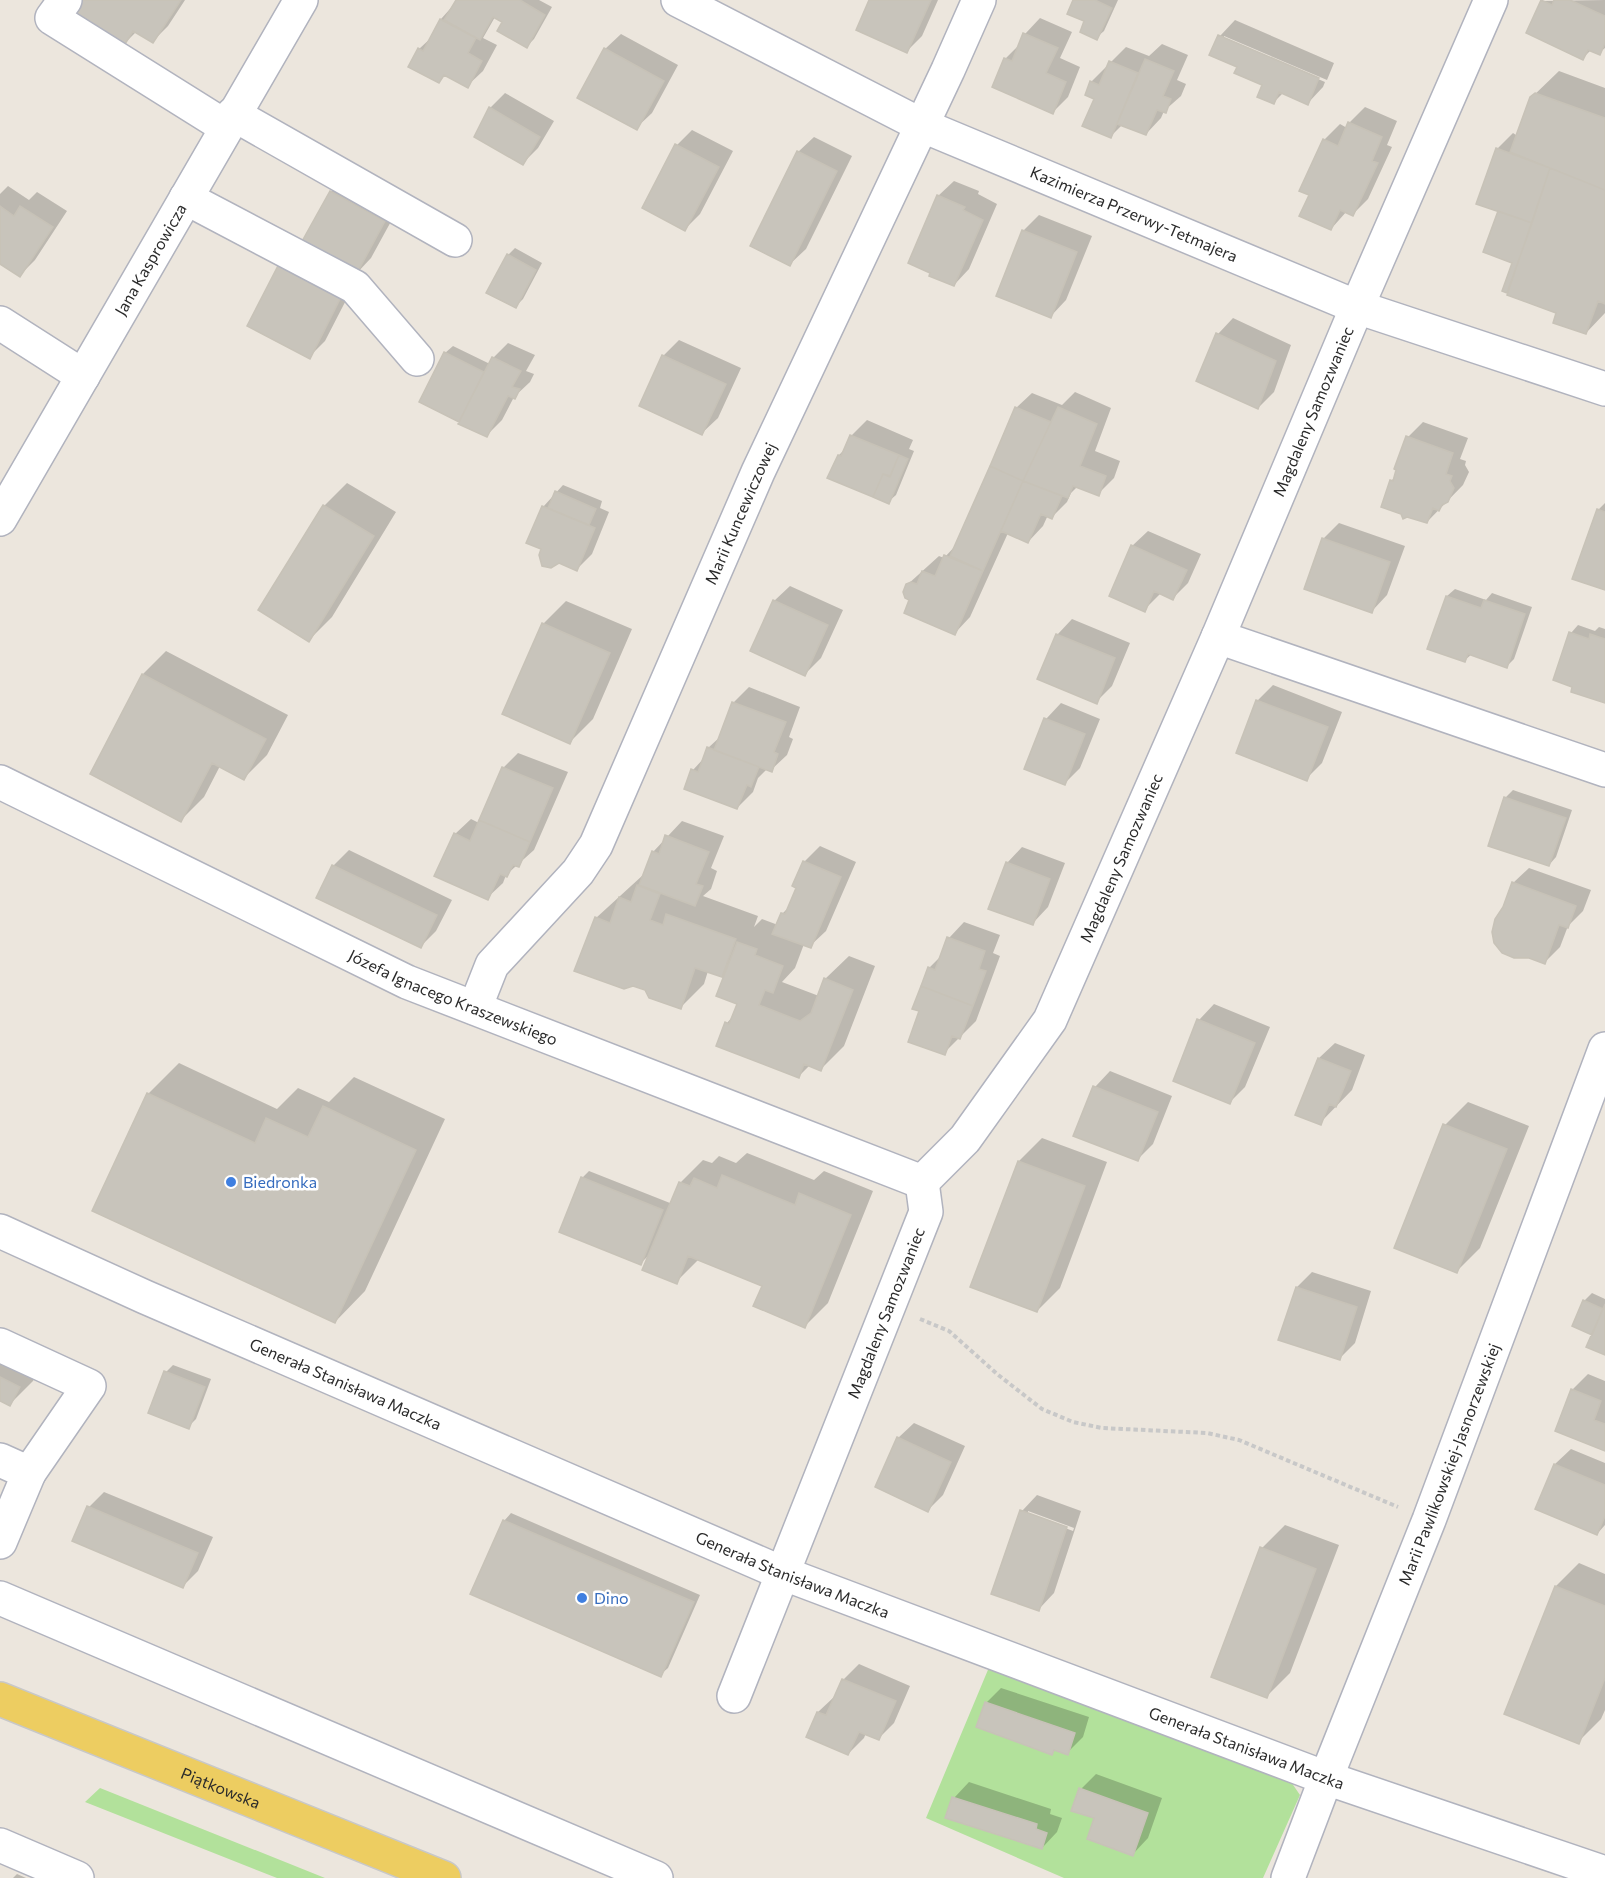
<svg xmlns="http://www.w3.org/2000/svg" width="1605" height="1878" font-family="Commissioner,sans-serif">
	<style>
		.green { fill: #b2e19b }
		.shadow { fill: #0003; fill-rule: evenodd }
		.building { fill: #c8c4bb; stroke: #c7c2b7; stroke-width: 1.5 }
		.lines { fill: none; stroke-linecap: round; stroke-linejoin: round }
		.minor-casing { stroke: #b1b3be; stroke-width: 36 }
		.major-casing { stroke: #c8c8c8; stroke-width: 36 }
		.path { stroke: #c8c8c8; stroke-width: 4; stroke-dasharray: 4.5 3; stroke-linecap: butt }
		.minor { stroke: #fff; stroke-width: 33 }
		.major { stroke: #edcd61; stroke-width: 33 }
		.shop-dot { fill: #3f7fe0; stroke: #fff; stroke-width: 2 }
		.labels { text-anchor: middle; stroke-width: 5; stroke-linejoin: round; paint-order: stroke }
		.street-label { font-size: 16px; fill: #2b2b2b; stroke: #fff }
		.shop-label { font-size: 16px; fill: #366cbe; stroke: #fff; text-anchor: start }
	</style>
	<rect width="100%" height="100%" fill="#ece6dd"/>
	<path class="green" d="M990,1665L1287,1776L1300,1795L1263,1878H1064L926,1818Z
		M100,1788L325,1878H277L85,1802Z"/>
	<path class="shadow" d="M77,0H185L168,26L153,41L137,31L121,47Z
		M458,0H539L552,7L534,39L527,46L504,22L495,17L483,38L497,45L483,71L467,86L446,74L439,82L419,49L432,37L441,19Z
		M870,0H938L922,36L907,51Z
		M1075,0H1118L1104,31L1096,38Z
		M1605,0V48L1599,53L1591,50L1583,58L1542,1Z
		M1040,18L1072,32L1060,58L1080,67L1068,97L1053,112L1005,59L1020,44L1025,34Z
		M1235,20L1334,63L1327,80L1224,36V39L1325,82L1323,87L1308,103L1283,93L1274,102L1264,84L1239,66L1220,36Z
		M621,34L678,65L652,113L636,128L605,49Z
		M1162,44L1188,55L1177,80L1186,84L1181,96L1164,111L1161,118L1146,134L1123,124L1111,136L1096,98L1091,82L1126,47L1149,56Z
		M1559,71L1605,88V313L1586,333L1558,312L1511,287L1507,291L1514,262L1500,210L1497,149L1513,133L1516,135L1531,98Z
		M505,93L554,121L538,148L523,163L490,108Z
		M1365,107L1397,121L1387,145L1392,147L1368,199L1353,214L1347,211L1331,229L1311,195L1324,140L1340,124L1347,128L1349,123Z
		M692,130L733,151L700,214L685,229L677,145Z
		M814,137L852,156L806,249L790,264L798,152Z
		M346,176L400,205L371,258L356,274L359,275L325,341L309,357L302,245L331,192Z
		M954,181L979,191L978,194L997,204L969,269L954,285L938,196Z
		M8,186L29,200L37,192L67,211L35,260L20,275L0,262V194Z
		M1039,215L1092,236L1066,300L1051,316L1023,231Z
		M515,248L542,263L523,299L515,307L508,255Z
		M1233,318L1291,345L1274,392L1258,408L1198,380L1218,334Z
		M679,340L741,368L718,418L702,433L641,405L664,355Z
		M508,343L535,355L526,371L534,374L530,382L514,397L502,420L487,435L421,401L445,353L453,346L490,364L493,358Z
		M1075,392L1111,408L1095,451L1120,461L1114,478L1098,494L1078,486L1071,493L1067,502L1052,517L1048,515L1043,526L1028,542L1008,533L970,617L955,633L911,599L907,585L939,556L944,558L957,544L1016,408L1032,393L1062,405Z
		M867,420L913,440L909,449L914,451L896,495L888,502L839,455L845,449L851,436Z
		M1423,422L1468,438L1460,459L1466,461L1465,465L1469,472L1463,485L1427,522L1391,481L1396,476L1408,437Z
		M347,483L396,512L332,617L309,640L324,506Z
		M563,485L602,501L600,508L609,512L592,554L577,569L559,562L543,548V507Z
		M1605,503V589L1598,510Z
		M1339,523L1405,546L1387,595L1372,611L1323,539Z
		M1148,531L1201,554L1188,583L1173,598L1161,593L1144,610L1132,546Z
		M790,586L843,610L821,658L805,674L774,601Z
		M1455,589L1486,600L1492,593L1532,607L1514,659L1507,666L1472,654L1465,660L1429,648L1447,596Z
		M566,601L632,629L593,719L570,742L543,624Z
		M1072,619L1130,643L1112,686L1096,702L1057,635Z
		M1578,625L1595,631L1599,627L1605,629V701L1571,633Z
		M166,651L288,715L267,755L244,778L220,766L204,797L181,820L143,674Z
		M1273,685L1342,712L1322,763L1306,779L1238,752L1258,700Z
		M749,687L800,707L789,737L793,739L787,755L771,770L767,769L758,778L753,792L737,808L693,770L704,758L708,748L721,736L733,703Z
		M1061,703L1100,719L1080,768L1065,783L1046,719Z
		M518,753L568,772L534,850L506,875L503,883L487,898L455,834L471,819L479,823L503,768Z
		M1513,790L1572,810L1556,857L1549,865L1490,845L1506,797Z
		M682,821L724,836L711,868L717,871L711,889L703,896L758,916L754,927L762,919L778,925L782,914L790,906L798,887L804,862L820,846L856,862L826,931L810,946L804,944L795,968L782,982L819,996L825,979L849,956L875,966L844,1046L821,1069L810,1065L799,1076L727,1023L733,1016L739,1003L729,968L722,975L708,971L704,984L680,1008L596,918L643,875L653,852Z
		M1022,847L1065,863L1048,907L1033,923L1007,863Z
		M349,850L452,900L436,931L421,946L318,897L333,866Z
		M1529,868L1591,890L1583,911L1568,926L1560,947L1545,962L1505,908L1513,883Z
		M964,922L1000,935L993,953L1000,956L976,1021L944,1053L929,968L942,955L949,938Z
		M1214,1004L1270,1027L1245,1087L1230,1102L1199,1020Z
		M1335,1043L1365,1055L1352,1090L1320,1123L1297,1114L1319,1058Z
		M179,1063L277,1109L298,1088L329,1102L354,1077L445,1119L365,1291L335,1322L148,1094Z
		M1110,1071L1172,1096L1153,1144L1137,1160L1095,1087Z
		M1468,1102L1529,1126L1480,1248L1457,1271L1445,1125Z
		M1042,1138L1107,1162L1060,1288L1037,1311L1019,1161Z
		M747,1153L814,1180L824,1171L873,1191L828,1303L805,1326L764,1285L699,1259L676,1282L651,1253L641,1263L582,1178L589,1171L670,1203L680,1183L703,1160L712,1163L719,1156L736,1163Z
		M1312,1272L1371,1291L1355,1343L1340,1358L1297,1287Z
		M1592,1293L1605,1299V1353L1594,1334L1574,1325L1584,1301Z
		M0,1343L42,1363L33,1381L10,1404L0,1399Z
		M173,1365L211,1379L196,1419L188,1427L166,1372Z
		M1588,1374L1605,1381V1449L1572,1390Z
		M914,1423L965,1446L943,1495L928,1510L898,1438Z
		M1571,1449L1605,1463V1525L1597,1534L1537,1508L1555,1464Z
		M104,1492L213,1537L198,1571L182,1587L89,1507Z
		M1037,1495L1081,1511L1054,1593L1039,1609L993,1593L1022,1511ZM1028,1511L1074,1528L1073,1531L1028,1514Z
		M511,1513L700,1595L668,1668L660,1675L504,1521Z
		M1285,1525L1339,1545L1290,1673L1267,1696L1262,1548Z
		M1579,1563L1605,1574V1710L1601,1719L1578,1742L1556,1586Z
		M859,1664L910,1686L894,1723L879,1738L866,1733L864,1738L848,1754L808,1737L818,1712L834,1697L836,1698L843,1680Z
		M1001,1688L1089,1717L1083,1737L1067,1753L1056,1749L1051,1753L986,1703Z
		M1096,1774L1162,1798L1148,1838L1133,1854L1096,1818L1081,1789Z
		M969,1782L1051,1809L1050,1814L1062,1818L1057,1832L1042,1848L954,1798Z
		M17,1874L26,1878H13Z"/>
	<path class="building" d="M75,0H181L153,43L133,31L122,49L66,13Z
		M456,0H520L545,15L527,48L497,31L502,22L493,17L480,40L444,20Z
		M869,0H931L907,53L856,30Z
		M1073,0H1095L1112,8L1097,40L1080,32L1084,21L1067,14Z
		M1541,0L1552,5L1554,0H1570L1605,16V43L1600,55L1588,50L1583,60L1526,33Z
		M440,19L476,38L468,53L482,61L468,88L444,75L439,83L408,67L418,48L423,51Z
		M1023,33L1058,48L1046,73L1066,82L1053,114L992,87L1004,58L1012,61Z
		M1218,35L1319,78L1308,105L1279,92L1274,104L1257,97L1262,85L1234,73L1237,67L1209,55Z
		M604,48L664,81L637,130L577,98Z
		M1145,59L1174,71L1163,96L1171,99L1166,113L1157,110L1146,135L1117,124Z
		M1109,61L1138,73L1111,138L1082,126L1094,99L1085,95L1090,81L1099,85Z
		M1535,93L1605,118V190L1510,152L1530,97Z
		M489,107L540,137L523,165L474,137Z
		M1348,122L1382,137L1372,161L1378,163L1353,216L1340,210L1331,230L1299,216L1309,195L1299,191L1323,139L1338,146Z
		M675,144L719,167L685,231L642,208Z
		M1496,148L1550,168L1532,223L1476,204Z
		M797,151L837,171L790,266L750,246Z
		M1550,168L1605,190V304L1598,301L1586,334L1553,323L1556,313L1507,295Z
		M330,191L385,221L356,275L300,245Z
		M937,195L965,207L963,210L983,220L954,286L929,276L930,273L908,263Z
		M0,206L14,216L20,206L53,227L20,277L0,264Z
		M1498,211L1532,223L1507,293L1502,291L1512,263L1483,252Z
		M1022,230L1077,252L1051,318L996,296Z
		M507,254L536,270L516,308L486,293Z
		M282,258L344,291L310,359L247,326Z
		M1216,333L1276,361L1258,409L1196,381Z
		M444,352L484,372L459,422L419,402Z
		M662,355L726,384L702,435L639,406Z
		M492,357L521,371L512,387L520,389L515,399L508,396L487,437L458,424Z
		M1015,407L1051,422L1023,481L990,466Z
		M1058,407L1097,424L1080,466L1106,476L1099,496L1073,486L1068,498L1023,481Z
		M850,435L899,455L890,477L883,474L873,497L827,478L838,455L841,456Z
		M1406,436L1453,453L1446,474L1452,476L1450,481L1454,488L1448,502L1442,505L1439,511L1433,508L1427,523L1407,517L1403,519L1401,514L1381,507L1390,480L1393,481L1396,470L1394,469Z
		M899,455L908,459L889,504L873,497L883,474L890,476Z
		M990,466L1023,481L983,571L950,556Z
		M1023,481L1062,496L1052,519L1041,514L1028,543L1001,531Z
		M555,491L596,509L589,525L548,508Z
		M323,505L374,536L309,642L258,610Z
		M542,506L595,528L577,571L559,563L551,568L542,566L539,555L541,549L526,543Z
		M1597,509L1605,512V590L1572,579Z
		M1322,538L1390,562L1372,613L1304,589Z
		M1131,545L1187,570L1173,600L1154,591L1145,612L1109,596Z
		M944,555L983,571L955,635L904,613L909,600L905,598L903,592L906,584L911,582L917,584L922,571L935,576Z
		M1446,596L1481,608L1484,600L1525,614L1507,668L1468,654L1465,662L1427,649Z
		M773,600L828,625L805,676L750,651Z
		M542,623L610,653L570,744L502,714Z
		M1569,632L1589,639L1590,634L1605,639V703L1571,692L1572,687L1553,680Z
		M1056,634L1115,658L1097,704L1037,679Z
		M142,674L266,739L244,780L212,763L181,822L90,774Z
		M1256,700L1328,727L1307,781L1236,753Z
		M732,702L786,722L774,752L778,754L772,772L714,750Z
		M1044,718L1085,734L1065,785L1024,769Z
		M707,747L759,767L751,787L747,785L737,809L684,789L691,769L698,772Z
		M502,767L553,788L530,842L479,820Z
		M1504,797L1566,818L1549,866L1488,846Z
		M479,820L530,842L519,867L513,865L507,877L500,874L488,900L434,876L454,833L470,841Z
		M665,835L709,852L696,884L703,886L695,906L639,885L652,851L659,854Z
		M803,861L841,877L811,948L772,934L781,913L785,914L796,888L792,886Z
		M1006,862L1050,879L1033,925L988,909Z
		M332,865L437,915L421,948L316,898Z
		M1512,882L1576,906L1568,928L1559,925L1545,964L1529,958H1514L1502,953L1494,943L1492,932L1495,919L1503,907Z
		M637,885L660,894L650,920L663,925L666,914L736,939L722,977L695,968L681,1009L649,998L645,990L633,986L624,989L574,971L595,917L610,923L619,897L631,902Z
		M947,937L985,951L979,969L986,971L973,1006L921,986L928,967L935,970Z
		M737,942L757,949L755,955L783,966L773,993L765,990L759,1005L800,1021L811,1013L824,978L853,990L821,1071L804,1064L799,1078L716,1046L725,1022L729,1024L737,1004L716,996Z
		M921,986L973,1006L960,1039L952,1036L945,1055L908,1042L919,1011L912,1009Z
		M1197,1019L1255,1043L1230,1104L1173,1081Z
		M1318,1058L1351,1071L1336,1107L1329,1104L1321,1125L1295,1115Z
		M1093,1086L1158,1112L1138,1161L1073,1136Z
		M147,1093L255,1143L266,1118L308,1137L323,1106L416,1150L335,1323L92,1211Z
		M1443,1124L1507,1149L1457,1273L1394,1248Z
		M1018,1161L1085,1186L1037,1312L970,1287Z
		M722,1175L795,1205L799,1193L851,1215L805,1328L753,1306L762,1286L688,1256L677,1284L642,1270L679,1182L690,1186L694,1178L717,1188Z
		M581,1177L663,1210L641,1265L559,1232Z
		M1296,1287L1357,1307L1340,1360L1278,1340Z
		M1583,1300L1603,1309L1592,1335L1572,1326Z
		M1605,1304V1355L1586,1347Z
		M164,1371L205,1387L189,1429L148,1413Z
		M0,1377L20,1387L10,1406L0,1401Z
		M1571,1389L1601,1401L1594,1420L1605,1424V1451L1555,1431Z
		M897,1437L951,1462L928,1512L875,1487Z
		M1554,1464L1605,1485V1516L1597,1535L1535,1509Z
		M87,1506L198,1553L183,1588L72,1541Z
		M1020,1510L1067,1527L1039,1611L991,1594Z
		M503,1520L694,1602L661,1677L470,1594Z
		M1260,1547L1316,1569L1267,1698L1211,1677Z
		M1555,1586L1605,1606V1678L1579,1744L1504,1714Z
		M842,1679L896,1701L879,1740L859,1732L848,1755L806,1737L817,1712L826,1715Z
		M985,1702L1075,1733L1068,1755L1054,1750L1052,1755L976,1727Z
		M1079,1788L1148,1813L1133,1856L1087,1839L1094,1818L1071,1811Z
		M952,1797L1037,1824L1036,1829L1047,1833L1042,1849L945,1818Z"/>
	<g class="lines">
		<g class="minor-casing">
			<g id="minor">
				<path d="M65,0L52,18L226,127"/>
				<path id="s1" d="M678,0L921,125L1357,307L1605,389"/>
				<path d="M233,114L455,240"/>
				<path d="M186,198L355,287L417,359"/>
				<path d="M0,323L83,376"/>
				<path id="s2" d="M0,519L301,0"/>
				<path d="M1218,637L1605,770"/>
				<path id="s3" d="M0,782L407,982L922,1182"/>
				<path id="s4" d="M475,1008L492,965L578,872L596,845L758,472L948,70L979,0"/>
				<path id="s5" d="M922,1182L965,1139L1050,1020L1218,637L1357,307L1491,0"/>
				<path id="s6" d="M0,1231L145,1297L782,1573L1326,1778L1605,1873"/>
				<path d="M0,1345L89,1386L29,1473"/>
				<path d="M0,1460L29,1473L0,1542"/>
				<path d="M0,1598L656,1878"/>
				<path id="s7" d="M734,1696L926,1212L922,1182"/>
				<path d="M0,1845L77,1878"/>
				<path id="s8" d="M1288,1878L1326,1778L1429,1520L1605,1049"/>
			</g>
		</g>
		<g class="major-casing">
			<g id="major">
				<path id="s9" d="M0,1699L444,1878"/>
			</g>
		</g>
		<path class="path" d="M920,1319L949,1331L997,1374L1042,1409L1073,1422L1102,1428L1207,1433L1239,1440L1398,1507"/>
		<use href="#minor" class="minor"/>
		<use href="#major" class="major"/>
	</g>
	<g class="shop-dot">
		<circle cx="231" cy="1182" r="6"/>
		<circle cx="582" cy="1598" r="6"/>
	</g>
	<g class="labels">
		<g class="street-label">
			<text dy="6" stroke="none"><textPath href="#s1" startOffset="504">Kazimierza Przerwy-Tetmajera</textPath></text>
			<text dy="6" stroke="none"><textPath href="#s2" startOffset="300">Jana Kasprowicza</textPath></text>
			<text dy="6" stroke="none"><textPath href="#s5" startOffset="870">Magdaleny Samozwaniec</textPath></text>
			<text dy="6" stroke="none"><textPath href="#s4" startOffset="567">Marii Kuncewiczowej</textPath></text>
			<text dy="6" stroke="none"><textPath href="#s5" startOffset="384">Magdaleny Samozwaniec</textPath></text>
			<text dy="6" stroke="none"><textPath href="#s3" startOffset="502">Józefa Ignacego Kraszewskiego</textPath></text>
			<text dy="6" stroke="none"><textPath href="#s7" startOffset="412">Magdaleny Samozwaniec</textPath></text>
			<text dy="6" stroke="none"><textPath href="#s6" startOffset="378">Generała Stanisława Maczka</textPath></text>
			<text dy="6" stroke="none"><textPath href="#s8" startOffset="444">Marii Pawlikowskiej-Jasnorzewskiej</textPath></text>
			<text dy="6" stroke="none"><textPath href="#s6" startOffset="864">Generała Stanisława Maczka</textPath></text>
			<text dy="6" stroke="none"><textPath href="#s6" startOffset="1350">Generała Stanisława Maczka</textPath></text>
			<text dy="6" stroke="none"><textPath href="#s9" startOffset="238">Piątkowska</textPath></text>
		</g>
		<g class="shop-label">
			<text x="243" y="1188">Biedronka</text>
			<text x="594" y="1604">Dino</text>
		</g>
	</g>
</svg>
